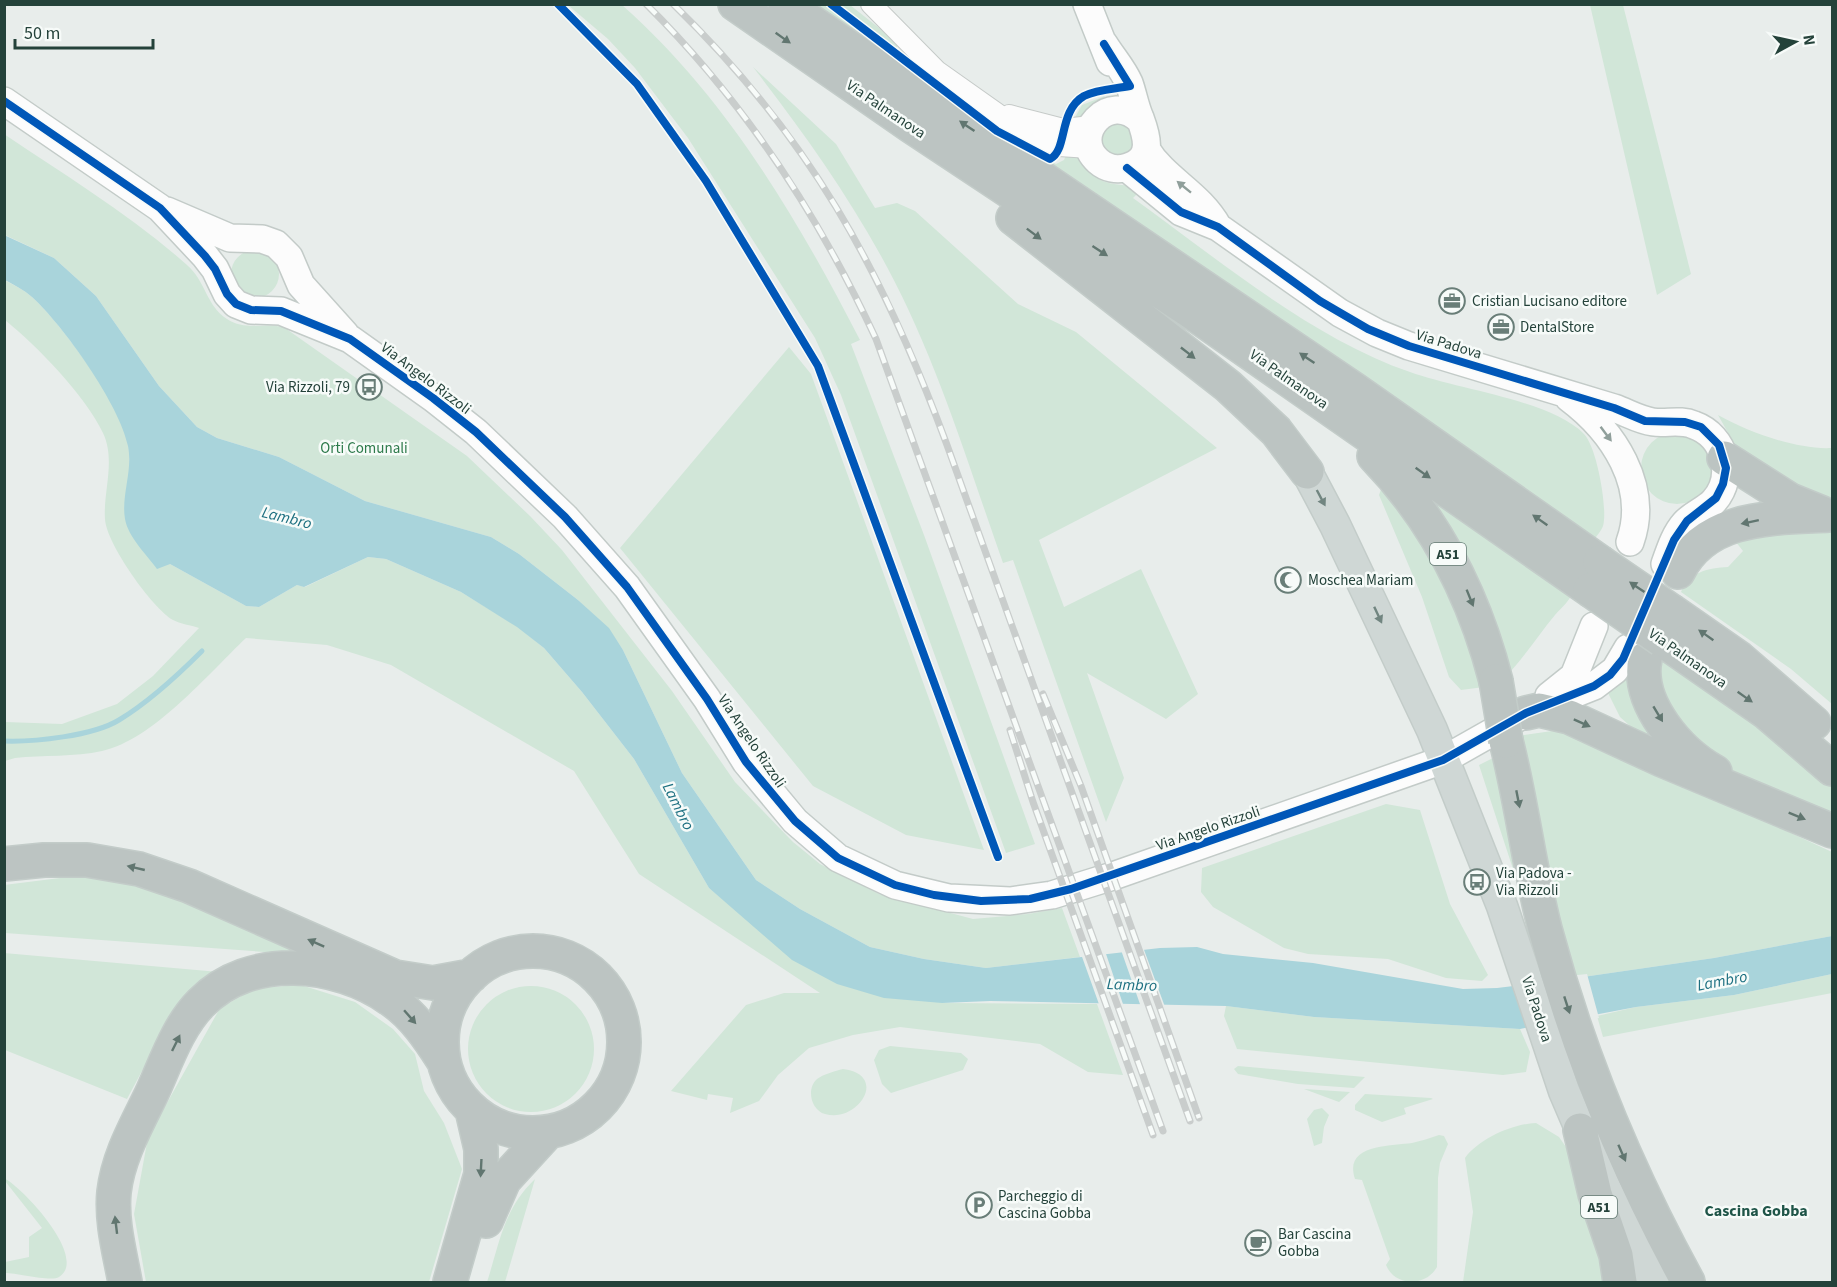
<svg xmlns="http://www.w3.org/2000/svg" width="1837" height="1287" font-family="'Source Sans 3',sans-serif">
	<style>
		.green { fill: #d1e6d8 }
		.water { fill: #a9d4db }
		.pier { fill: #e8edeb }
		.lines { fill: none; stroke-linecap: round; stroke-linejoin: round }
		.stream { stroke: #a9d4db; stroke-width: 5 }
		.street-casing { stroke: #c5cac8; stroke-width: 22 }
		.secondary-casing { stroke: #c3cbc8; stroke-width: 30 }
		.primary-casing { stroke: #c3ccc9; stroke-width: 33 }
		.highway-casing { stroke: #c3ccc9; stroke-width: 36 }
		.street { stroke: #fcfcfc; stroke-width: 20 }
		.secondary { stroke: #fcfcfc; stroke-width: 27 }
		.primary { stroke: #cfd7d5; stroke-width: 30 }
		.highway { stroke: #bcc4c2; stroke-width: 33 }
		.rail-casing { stroke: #c9cdcc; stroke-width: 7 }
		.rail { stroke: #f7fbf9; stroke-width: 4.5; stroke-dasharray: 14; stroke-linecap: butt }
		.highway-bridge-casing { stroke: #c3ccc9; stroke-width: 36; stroke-linecap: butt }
		.highway-bridge { stroke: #bcc4c2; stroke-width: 33 }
		.cycleway-casing { stroke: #f7fbf9; stroke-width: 11 }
		.cycleway { stroke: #0057b8; stroke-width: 8 }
		.oneway { fill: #617670 }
		.oneway2 { fill: #909f9b }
		.oneway3 { fill: #718580 }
		.labels { text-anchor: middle; stroke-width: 5; stroke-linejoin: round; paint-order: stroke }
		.shield { fill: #f7fbf9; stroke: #637a73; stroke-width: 1.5 }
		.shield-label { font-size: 14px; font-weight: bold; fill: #24423a }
		.street-label { font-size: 15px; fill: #24423a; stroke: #f7fbf9 }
		.poi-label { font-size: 15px; fill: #24423a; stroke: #f7fbf9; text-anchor: start }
		.park-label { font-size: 15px; fill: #2d7a4b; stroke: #f7fbf9 }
		.water-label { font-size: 16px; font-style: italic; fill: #1c6f80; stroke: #f7fbf9 }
		.neighbourhood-label { font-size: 16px; font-weight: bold; fill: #1f5548; stroke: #f7fbf9 }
	</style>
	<rect width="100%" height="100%" fill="#e8edeb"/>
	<path class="green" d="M568,5H622C726,97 797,218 860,340L851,344L924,535L1035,844L1006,853L841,395L815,338L688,138L635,68L608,39Z
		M812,5H850L898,43L893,61Z
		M1590,5H1623L1691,274L1657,295Z
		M753,67L836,144L875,208L897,203L915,211L1018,304L1076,332L1217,448L1039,540L1064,607L1141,569L1198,694L1166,719L1087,673L1124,778L1106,822L1013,560L1003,563C968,464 937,360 887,267C849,196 802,130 753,67Z
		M1105,96L1094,112L1073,121L1082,105Z
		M1102 139a16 16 0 1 1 32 0a16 16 0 1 1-32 0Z
		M4,134C66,176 131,215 187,265C205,280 207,307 227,319C247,332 266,321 285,328L467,456L530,516L562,550L672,691L735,782L793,842L820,864L879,894L973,919L1028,914L1062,908L1080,957L986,968L924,959L870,947L800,909L756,880L682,773L623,650L608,628L578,600L519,554L491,537L365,501L279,457L217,438L197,427L159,386L96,296L54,258L5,235Z
		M998,135L1056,164L1064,160L1066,155L1079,157C1086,163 1090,174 1099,179C1112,187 1127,182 1140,191L1133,198C1218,259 1311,338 1410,372C1456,389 1551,400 1584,434C1597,447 1608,510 1603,526C1601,531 1596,537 1593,541Z
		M231 274a24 24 0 1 1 48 0a24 24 0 1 1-48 0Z
		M4,280C14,285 24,290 32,297C58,320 109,390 122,423C134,451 129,480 125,509L170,564L246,606L259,607L297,585L305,587L368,557L386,559L461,592L518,627L544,648L582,692L634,759L709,888L750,922L942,1003L1097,1004L1123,1075L1088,1072L1040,1044L900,1027L853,1035L809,1048L778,1075L759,1101L730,1113L733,1098L708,1094L707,1100L671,1091L746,1005L784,993H820L639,874L574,771L391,665L327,645L246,638C209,673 153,740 102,751C75,757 43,755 15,758L5,761V722L62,724L117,704L153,676L199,628C191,625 180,624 173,620C152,608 106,543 105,519C103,492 116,460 103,433C85,395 37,346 5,320Z
		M789,347L811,374L984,850L906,835L813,786L620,548Z
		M1718,415C1748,432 1797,450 1832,448V502L1795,493L1736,447Z
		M1641 468a36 36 0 1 1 72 0a36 36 0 1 1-72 0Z
		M1383,484L1457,594L1484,687L1461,690L1449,677L1422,597L1379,495Z
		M1422,486L1574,590C1569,602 1563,606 1555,615C1540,633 1527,653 1511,671C1488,598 1465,548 1422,486Z
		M1832,525V704L1791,669L1681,592C1689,572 1708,568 1728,567L1743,551L1728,532Z
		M1659,648L1806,758L1832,786V820L1725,771L1656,694Z
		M1629,670L1662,733L1648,742L1620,717L1609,695L1608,692Z
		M1566,729L1832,852V936L1714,958L1569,979L1517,736Z
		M1497,756L1546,970L1479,765Z
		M1386,804L1420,810L1450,904L1488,975L1482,981L1446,978L1388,959L1308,954L1284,948L1213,907L1201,892L1202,868Z
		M84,875L161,890L306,955L5,933L4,885Z
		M4,953L219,972L173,1013L127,1099L5,1050Z
		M1832,974V993L1603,1037L1597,1016L1636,1007L1734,995Z
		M301,985L355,1002L393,1029L415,1054L424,1091L444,1123L462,1169L429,1282H146L134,1214L148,1137L220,1008L256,988Z
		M468 1049a63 63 0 1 1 126 0a63 63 0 1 1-126 0Z
		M1226,1006L1314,1017L1520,1029L1530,1052L1526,1072L1503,1075L1237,1049L1224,1016Z
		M890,1046L961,1053L968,1059L963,1070L891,1093L882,1084L874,1060L879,1050Z
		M1238,1066L1365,1077L1354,1088L1298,1084L1238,1074L1234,1069Z
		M843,1069C890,1075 857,1124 825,1114C811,1110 806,1089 817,1079C824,1074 835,1071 843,1069Z
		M1304,1089L1350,1092L1339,1102Z
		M1365,1094L1431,1098L1433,1099L1404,1108L1406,1114L1382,1122L1355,1110V1105Z
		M1322,1108L1329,1115L1324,1127L1322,1143L1314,1146L1307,1119L1314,1110Z
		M1536,1123L1559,1137L1566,1147L1606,1282H1463L1473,1212L1465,1158C1479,1139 1512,1124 1536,1123Z
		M1439,1135L1444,1136L1448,1144L1440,1163L1438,1178L1437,1267C1426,1287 1395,1287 1386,1265L1390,1259L1362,1180L1355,1179C1343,1144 1391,1146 1412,1143C1421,1141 1430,1138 1439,1135Z
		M4,1178C23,1188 89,1258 59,1277C51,1282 17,1273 5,1273V1262L29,1257V1237L42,1228L5,1181Z
		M535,1179L505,1282H487C500,1242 503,1210 535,1179Z"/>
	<path class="water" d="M4,235L54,258L96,296L159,386L197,427L217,438L279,457L365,501L491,537L519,554L578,600L609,628L623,650L682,773L756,880L800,909L870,947L924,959L986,968L1160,948L1197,947L1223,954L1313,963L1463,989L1497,988L1569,979L1714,958L1832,936V974L1734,995L1636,1007L1520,1029L1314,1017L1226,1006L990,1001L942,1003L884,998L837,984L792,960L709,888L634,759L582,692L544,648L517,627L461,592L386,559L368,557L304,587L297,585L259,607L246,606L170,564L157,569C147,555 128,537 125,519C121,495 133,471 128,446C120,405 63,325 32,297C24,290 14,285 5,280Z"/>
	<path class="pier" d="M1143,947L1165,1007H1141L1121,950Z
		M1105,951L1124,1007H1100L1081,954Z
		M1587,974L1599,1018L1534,1030L1568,976Z"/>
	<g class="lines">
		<path class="stream" d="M4,741C34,742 93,736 119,720C149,702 177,676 202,651"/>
		<g class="street-casing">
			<path id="street" d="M871,4L937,71L1022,131L1059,146L1090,148
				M1009,115L1063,129L1092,126"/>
		</g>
		<g class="secondary-casing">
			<path id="secondary" d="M1087,4L1110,62
				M1104,44C1112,57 1123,69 1129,83C1133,94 1135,107 1140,118C1147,137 1154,158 1128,167C1117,171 1106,168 1098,161C1069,135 1109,90 1140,120
				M4,101L160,208L205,256L215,269L227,294L236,304L251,310L281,311L350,339L433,398L476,432L565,517L627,587L707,699L746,762L795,821L838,858L895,885L949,898L1010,901L1052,895L1113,876L1443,760L1526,713L1594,686L1615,670L1628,648
				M1146,149C1165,180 1199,193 1218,227
				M1127,168L1181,212L1218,227L1340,313L1377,333L1409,346L1614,408C1628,413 1639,420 1653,422C1667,424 1680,419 1694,425C1725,436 1736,476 1714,501C1706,510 1693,514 1685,523C1675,534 1670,550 1665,564
				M167,211L230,238L262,239L276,244L289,257L301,285L345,334
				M1569,398C1613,431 1650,486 1630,542
				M1549,696L1574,676L1594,626"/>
		</g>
		<g class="primary-casing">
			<path id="primary" d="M1307,472L1335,525L1432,730L1502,906L1564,1091L1606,1189L1654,1282"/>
		</g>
		<g class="highway-casing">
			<path id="highway" d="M735,4L911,126L1190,311L1590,590
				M785,4L1355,390L1600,562
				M1013,218L1228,386L1276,431L1307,472
				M1374,456C1436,520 1474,595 1496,681
				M1724,458L1790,500L1822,513
				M1678,572C1706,515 1774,518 1829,515
				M1673,612L1739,658L1814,723
				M1662,640L1767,713L1832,769
				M1645,659C1636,703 1679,752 1715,772
				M1526,713L1539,710L1569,717L1662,760L1832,831
				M1506,741C1522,803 1529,867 1545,929C1578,1053 1626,1169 1688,1282
				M4,864L44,860H87L139,869L189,886L395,977L433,983L471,976
				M442 1042a91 91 0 1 1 182 0a91 91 0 1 1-182 0Z
				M1580,1130L1595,1194L1616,1255L1620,1282
				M486,1221L504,1180L547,1133
				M125,1282C120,1254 111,1222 114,1192C118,1157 136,1126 151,1095C165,1065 177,1027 201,1003C249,953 337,961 390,999C413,1014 429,1038 443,1060
				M450,1282L481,1174V1149L472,1110"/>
		</g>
		<use href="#street" class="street"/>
		<use href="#secondary" class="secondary"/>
		<use href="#primary" class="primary"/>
		<use href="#highway" class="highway"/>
		<g class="rail-casing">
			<path id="rail" d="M646,4C744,101 818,214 876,339L1163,1131
				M673,4C809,136 882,269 947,445L1190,1121
				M1043,694L1081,786L1199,1118
				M1010,730L1033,802L1153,1135"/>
		</g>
		<use href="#rail" class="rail"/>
		<g class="highway-bridge-casing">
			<path id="highway-bridge" d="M1600,562L1673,612
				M1590,590L1662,640
				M1496,681L1506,741"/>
		</g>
		<use href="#highway-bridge" class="highway-bridge"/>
		<g class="cycleway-casing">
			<path id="cycleway" d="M558,4L637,84L706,181L818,366L998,857
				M831,4L997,131L1050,159C1068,150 1058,111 1084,96C1098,89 1115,89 1130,86L1104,44
				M4,101L160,208L205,256L215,269L227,294L236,304L251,310L281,311L350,339L433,398L476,432L565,517L627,587L707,699L746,762L795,821L838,858L895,885L934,895L981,901L1030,899L1071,889L1443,760L1526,713L1594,686L1610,675L1623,659L1674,540L1687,521L1716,498L1723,484L1726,468L1719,445L1701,427L1685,422L1645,421L1614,408L1409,346L1368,329L1320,301L1218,227L1181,212L1127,168"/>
		</g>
		<use href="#cycleway" class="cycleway"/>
	</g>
	<defs><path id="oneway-solid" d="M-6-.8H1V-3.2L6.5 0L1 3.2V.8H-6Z" transform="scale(1.5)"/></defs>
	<g class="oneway">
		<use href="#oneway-solid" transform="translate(783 38) rotate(35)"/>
		<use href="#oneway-solid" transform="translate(967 126) rotate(-146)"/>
		<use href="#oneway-solid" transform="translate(1034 234) rotate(37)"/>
		<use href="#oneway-solid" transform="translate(1100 251) rotate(33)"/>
		<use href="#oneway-solid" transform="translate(1188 353) rotate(38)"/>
		<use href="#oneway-solid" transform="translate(1307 358) rotate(-146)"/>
		<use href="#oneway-solid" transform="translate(1423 473) rotate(35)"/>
		<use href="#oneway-solid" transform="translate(1540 520) rotate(-145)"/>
		<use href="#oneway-solid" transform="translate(1750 522) rotate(168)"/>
		<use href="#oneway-solid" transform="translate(1637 587) rotate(-146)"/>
		<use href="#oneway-solid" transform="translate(1470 598) rotate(68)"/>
		<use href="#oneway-solid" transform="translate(1706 635) rotate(-145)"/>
		<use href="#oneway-solid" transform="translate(1745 697) rotate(35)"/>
		<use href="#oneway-solid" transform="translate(1658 714) rotate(59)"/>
		<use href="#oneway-solid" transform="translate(1582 723) rotate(24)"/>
		<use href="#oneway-solid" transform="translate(1518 799) rotate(79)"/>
		<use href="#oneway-solid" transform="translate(1797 816) rotate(22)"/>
		<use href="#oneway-solid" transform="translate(136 868) rotate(-167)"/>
		<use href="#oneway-solid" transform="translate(316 943) rotate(-156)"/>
		<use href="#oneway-solid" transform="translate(1567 1005) rotate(72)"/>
		<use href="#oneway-solid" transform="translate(410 1017) rotate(49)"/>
		<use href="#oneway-solid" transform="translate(176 1043) rotate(-64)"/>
		<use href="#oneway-solid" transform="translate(1622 1153) rotate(66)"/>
		<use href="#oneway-solid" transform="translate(481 1168) rotate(93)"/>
		<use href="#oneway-solid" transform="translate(116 1225) rotate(-97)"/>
	</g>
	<g class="oneway2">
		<use href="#oneway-solid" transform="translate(1184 187) rotate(-141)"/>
		<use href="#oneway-solid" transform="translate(1606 434) rotate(53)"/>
	</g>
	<g class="oneway3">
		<use href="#oneway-solid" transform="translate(1321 498) rotate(62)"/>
		<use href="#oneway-solid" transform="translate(1378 615) rotate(65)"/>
	</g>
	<defs>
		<g id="office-ring" transform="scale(1.35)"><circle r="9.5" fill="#f7fbf9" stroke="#697e78" stroke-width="1.5"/><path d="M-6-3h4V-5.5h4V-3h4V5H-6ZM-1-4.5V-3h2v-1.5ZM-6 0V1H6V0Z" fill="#697e78"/></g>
		<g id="bus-ring" transform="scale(1.35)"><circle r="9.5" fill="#f7fbf9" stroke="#697e78" stroke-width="1.5"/><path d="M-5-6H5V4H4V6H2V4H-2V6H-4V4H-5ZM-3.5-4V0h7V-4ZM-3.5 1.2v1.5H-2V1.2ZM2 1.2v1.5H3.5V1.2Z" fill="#697e78"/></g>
		<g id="mosque-ring" transform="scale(1.35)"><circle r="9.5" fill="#f7fbf9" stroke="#697e78" stroke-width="1.5"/><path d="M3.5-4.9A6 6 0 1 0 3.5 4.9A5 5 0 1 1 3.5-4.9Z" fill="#697e78"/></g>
		<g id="parking-ring" transform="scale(1.35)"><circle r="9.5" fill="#f7fbf9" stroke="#697e78" stroke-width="1.5"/><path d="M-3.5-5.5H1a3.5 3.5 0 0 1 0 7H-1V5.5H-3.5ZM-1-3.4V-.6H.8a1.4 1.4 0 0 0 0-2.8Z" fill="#697e78"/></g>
		<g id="cafe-ring" transform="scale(1.35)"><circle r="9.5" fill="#f7fbf9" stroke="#697e78" stroke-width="1.5"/><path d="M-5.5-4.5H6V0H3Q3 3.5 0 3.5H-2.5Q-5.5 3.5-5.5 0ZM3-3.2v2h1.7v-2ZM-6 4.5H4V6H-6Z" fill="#697e78"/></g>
	</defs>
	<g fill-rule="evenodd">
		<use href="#office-ring" x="1452" y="301"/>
		<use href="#office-ring" x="1501" y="327"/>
		<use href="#bus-ring" x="369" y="387"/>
		<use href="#mosque-ring" x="1288" y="580"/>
		<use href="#bus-ring" x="1477" y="882"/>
		<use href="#parking-ring" x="979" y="1205"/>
		<use href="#cafe-ring" x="1258" y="1243"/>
	</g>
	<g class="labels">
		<g class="shield">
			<rect x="1430" y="543" width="36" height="22" rx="4.5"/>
			<rect x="1581" y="1196" width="36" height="22" rx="4.5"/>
		</g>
		<g class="shield-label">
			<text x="1448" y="559">A51</text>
			<text x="1599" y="1212">A51</text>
		</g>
		<g class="street-label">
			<text transform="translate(886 109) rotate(34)" y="5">Via Palmanova</text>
			<text transform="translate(1449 344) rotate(17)" y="5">Via Padova</text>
			<text transform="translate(426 378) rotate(37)" y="5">Via Angelo Rizzoli</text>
			<text transform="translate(1289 379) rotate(35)" y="5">Via Palmanova</text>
			<text transform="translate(1688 658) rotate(35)" y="5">Via Palmanova</text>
			<text transform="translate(752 741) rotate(56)" y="5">Via Angelo Rizzoli</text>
			<text transform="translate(1208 828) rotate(-19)" y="5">Via Angelo Rizzoli</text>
			<text transform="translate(1537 1009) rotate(72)" y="5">Via Padova</text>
		</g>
		<g class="poi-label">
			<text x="1472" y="306">Cristian Lucisano editore</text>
			<text x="1520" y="332">DentalStore</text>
			<text x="350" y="392" text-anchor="end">Via Rizzoli, 79</text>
			<text x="1308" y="585">Moschea Mariam</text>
			<text x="1496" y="878">Via Padova -<tspan x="1496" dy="17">Via Rizzoli</tspan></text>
			<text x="998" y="1201">Parcheggio di<tspan x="998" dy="17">Cascina Gobba</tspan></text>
			<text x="1278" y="1239">Bar Cascina<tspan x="1278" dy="17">Gobba</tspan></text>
		</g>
		<g class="park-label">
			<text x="364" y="453">Orti Comunali</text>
		</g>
		<g class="water-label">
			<text transform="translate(287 517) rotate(14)" y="6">Lambro</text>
			<text transform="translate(679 806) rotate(63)" y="6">Lambro</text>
			<text transform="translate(1722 980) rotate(-11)" y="6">Lambro</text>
			<text transform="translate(1132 984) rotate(2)" y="6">Lambro</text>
		</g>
		<g class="neighbourhood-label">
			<text x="1756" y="1216">Cascina Gobba</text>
		</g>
	</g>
	<rect width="1837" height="1287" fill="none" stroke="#24423a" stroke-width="12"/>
	<g transform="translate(1795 42) rotate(82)" stroke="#f7fbf9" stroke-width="4.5" paint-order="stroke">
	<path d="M0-4.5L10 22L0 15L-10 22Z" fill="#24423a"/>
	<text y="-9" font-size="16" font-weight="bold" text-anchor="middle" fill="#24423a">N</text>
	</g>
	<path d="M15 39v9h138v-9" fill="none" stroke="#24423a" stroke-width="3"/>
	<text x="24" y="39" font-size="18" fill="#24423a" stroke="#f7fbf9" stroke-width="4.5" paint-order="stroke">50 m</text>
</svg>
